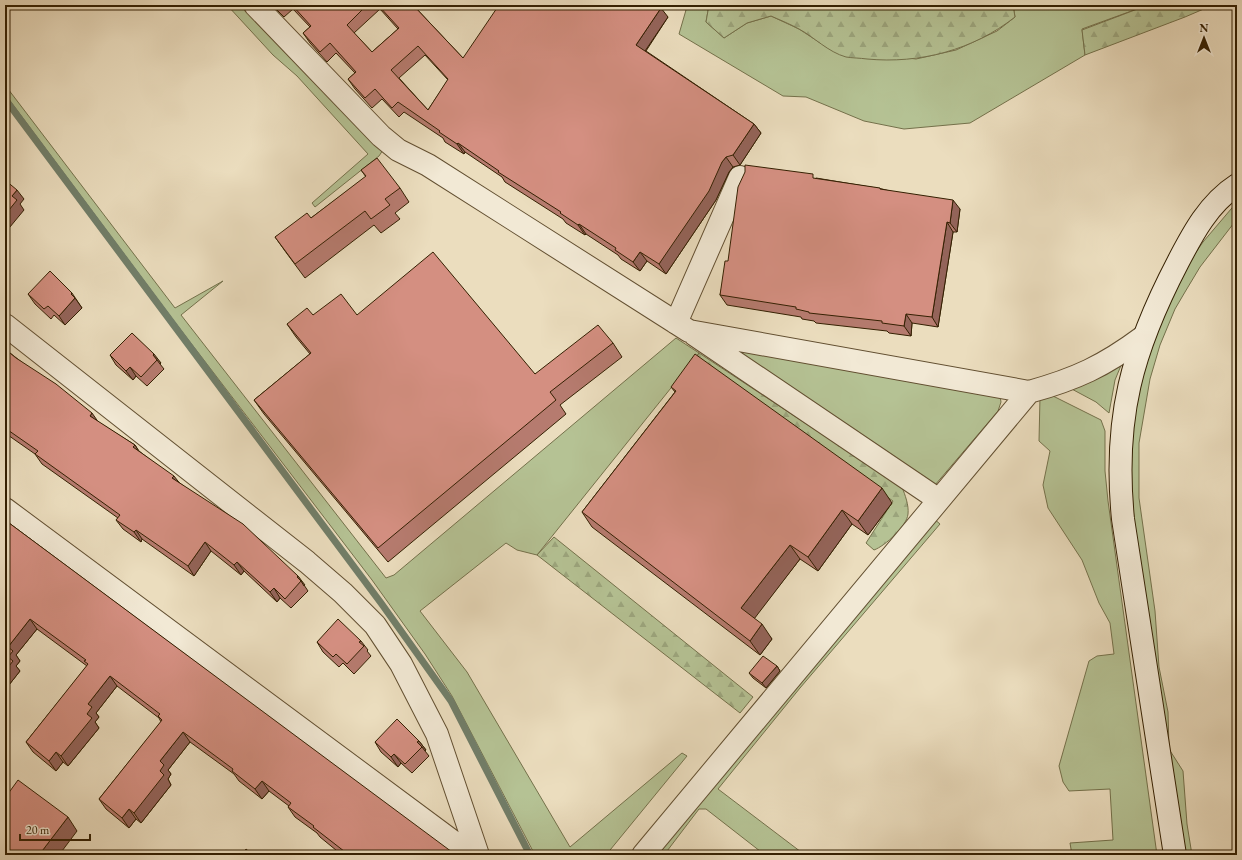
<svg xmlns="http://www.w3.org/2000/svg" width="1242" height="860" font-family="'EB Garamond',serif">
	<style>
		.grass { fill: #b5c294; stroke: #74714b }
		.forest { fill: url(#forest-firs); stroke: #74714b }
		.lines { fill: none; stroke-linecap: round; stroke-linejoin: round }
		.stream { stroke: #717e69; stroke-width: 7 }
		.street-casing { stroke: #624f31; stroke-width: 24 }
		.secondary-casing { stroke: #342002; stroke-width: 24 }
		.street { stroke: #f2e9d5; stroke-width: 22 }
		.secondary { stroke: #f2e9d5; stroke-width: 22 }
		.wall { fill: #b67b6f; stroke: #342002; fill-rule: evenodd }
		.shaded-wall { fill: #94645a; stroke: #342002 }
		.building { fill: #d48f81; stroke: #342002; fill-rule: evenodd }
	</style>
	<defs>
		<pattern id="forest-firs" width="22" height="20" patternUnits="userSpaceOnUse"><rect width="22" height="20" fill="#b5c294"/><path d="M5 1l3.5 6h-7zM16 11l3.5 6h-7z" fill="#9ca67e"/></pattern>
	</defs>
	<rect width="100%" height="100%" fill="#ebddbe"/>
	<filter id="stains"><feTurbulence type="fractalNoise" baseFrequency=".005" numOctaves="4"/><feColorMatrix values="0 0 0 0 .2 0 0 0 0 .09 0 0 0 0 .02 0 0 0 .5 -.17"/></filter>
	<radialGradient id="worn" r=".72"><stop offset=".6" stop-color="#630" stop-opacity="0"/><stop offset="1" stop-color="#630" stop-opacity=".3"/></radialGradient>
	<path class="grass" d="M227,5H246L383,150L379,156L315,207L312,203L368,154L297,76L273,55Z
		M678,5H709L706,22L724,38L747,23L771,16L799,29L828,48L916,59L956,50L997,31L1015,17L1013,5H1148L1082,29L1085,55L970,123L904,129L864,121L806,97L783,96L679,34L686,10Z
		M5,85L175,308L223,281L181,315L386,578L394,575L676,338L699,353L537,555L517,550L506,543L420,611L467,672L570,847L682,753L687,756L606,855H535L452,696L425,654L372,580L174,321L5,94Z
		M1237,202V219L1200,267L1185,292L1175,309L1160,345L1150,379L1139,443V498L1155,611L1159,667L1168,712L1169,749L1183,771L1187,824L1192,855H1182L1135,533L1130,464L1135,405L1150,348L1185,268L1203,242Z
		M737,348L1000,396L1001,402L998,411L935,485L739,360Z
		M1122,363L1115,380L1109,413L1096,402L1068,387Z
		M1051,395L1101,420L1105,431V471L1108,501L1157,855H1072L1070,843L1113,840L1110,789L1069,791L1063,782L1059,766L1089,661L1097,656L1114,654L1110,623L1099,603L1082,560L1048,508L1043,485L1050,451L1039,441L1040,397Z
		M933,518L940,524L800,688L718,789L805,855H765L706,809H699L664,855H650Z"/>
	<path class="forest" d="M709,5H1013L1015,17C973,50 920,64 867,59C860,58 852,58 846,57C828,52 814,37 799,29C790,24 780,20 771,16L747,23L724,38L706,22Z
		M1148,5H1213L1185,17L1085,55L1082,30Z
		M699,353L902,487C905,495 909,505 908,514C907,526 885,546 874,550L866,543L893,501L693,362Z
		M554,537L753,697L740,713L537,555Z"/>
	<g class="lines">
		<path class="stream" d="M5,99L381,603L451,701L530,855"/>
		<g class="street-casing">
			<path id="street" d="M255,5L381,136L398,150L428,165L689,331L1029,392C1076,379 1104,366 1143,337
				M676,323L740,177
				M5,325L307,562L343,593L375,625L401,664L437,734L478,855
				M695,335L939,500
				M5,509L471,855
				M643,855L1029,392"/>
		</g>
		<g class="secondary-casing">
			<path id="secondary" d="M1175,855L1123,519C1113,418 1132,350 1178,262C1193,233 1209,203 1237,185"/>
		</g>
		<use href="#street" class="street"/>
		<use href="#secondary" class="secondary"/>
	</g>
	<path class="wall" d="M272,5H326L327,6L329,5H413L463,58L581,8L668,17L646,51L754,124L761,133L740,165L733,167L729,172L716,200L666,274L647,261L640,271L621,259L618,255L586,234L585,235L566,223L563,219L505,182L502,177L465,152L464,154L445,142L443,138L404,112L399,117L382,99L372,108L355,89L348,79L355,73L336,53L327,62L310,43L303,33L310,27L293,9L284,17ZM380,9L398,29L372,52L354,33ZM425,55L448,80L428,110L399,78Z
		M361,170L400,188L409,202L395,213L400,219L381,233L374,225L305,278L285,251L275,237L311,218L366,177Z
		M816,178L882,189L960,209L957,232H953L938,327L912,323L911,336L889,333L887,331L816,323L814,321L802,319L801,317L727,305L720,295L728,261Z
		M72,293L82,308L65,325L54,315L51,319L35,304L28,294Z
		M313,315H357L535,374L613,343L622,357L560,405L566,414L388,562L264,414L254,400L310,354L296,337L287,324Z
		M132,333L161,363L160,364L164,369L147,386L136,376L133,380L116,365L110,355Z
		M5,349L98,422L135,445L139,451L298,576L308,591L291,608L280,598L277,602L244,571L241,575L211,551L194,576L142,539L141,542L123,529L116,520L118,518L42,464L35,454L5,433Z
		M671,387L892,503L868,535L852,524L818,571L800,559L754,618L772,639L760,655L592,527L582,512L675,392Z
		M5,520L454,855H342L320,837L317,833L295,817L288,807L289,806L269,791L262,799L239,781L234,774L190,742L168,770L171,774L168,779L171,785L141,823L136,819L129,828L106,809L99,799L161,722L159,718L117,686L96,713L99,717L95,722L99,728L68,766L63,762L56,771L33,752L26,742L87,666L37,629L16,655L20,661L16,666L20,671L5,690Z
		M361,641L368,650L367,651L371,656L354,674L343,663L339,667L323,652L317,642Z
		M777,666L780,671L766,688L753,678L749,673Z
		M419,741L426,750L425,751L429,756L412,773L401,763L398,767L381,752L375,742Z"/>
	<path class="shaded-wall" d="M661,8L668,17L643,54L636,45Z
		M754,124L761,133L740,165L733,155Z
		M458,143L465,152L464,154L457,144Z
		M726,157L733,167L729,172L716,200L666,274L659,264L722,162Z
		M17,190L24,199L20,204L24,210L5,233V215L12,196Z
		M953,200L960,209L957,232L950,223Z
		M947,222L953,232L938,327L932,317Z
		M579,224L586,234L585,235L578,225Z
		M640,252L647,261L640,271L633,262Z
		M75,298L82,308L65,325L59,316Z
		M906,314L912,323L911,336L904,326Z
		M154,354L161,363L160,364L157,360L153,355Z
		M130,367L136,376L133,380L126,371Z
		M92,413L99,423L90,416Z
		M135,445L141,455L133,447Z
		M174,476L181,485L172,478Z
		M882,488L892,503L868,535L858,521Z
		M842,510L852,524L818,571L808,557Z
		M136,530L142,539L141,542L134,532Z
		M205,542L211,551L194,576L188,566Z
		M790,545L800,559L751,623L741,608Z
		M237,562L244,571L241,575L234,565Z
		M298,576L305,585L304,586L301,581L297,577Z
		M274,588L280,598L277,602L270,592Z
		M30,619L37,629L16,655L20,661L16,666L20,671L5,690V671L8,657V647Z
		M762,624L772,639L760,655L750,641Z
		M777,666L780,671L766,688L762,683Z
		M110,676L117,686L96,713L99,717L95,722L99,728L68,766L61,756L87,714L88,704Z
		M183,732L190,742L168,770L171,774L168,779L171,785L141,823L134,813L160,771V761Z
		M419,741L426,750L425,751L422,747L417,742Z
		M56,752L63,762L56,771L49,761Z
		M394,754L401,763L398,767L391,757Z
		M262,781L269,791L262,799L255,789Z
		M129,809L136,819L129,828L122,818Z
		M68,817L77,831L59,855H39Z
		M452,852L454,855H450Z"/>
	<path class="building" d="M275,5H280L277,7Z
		M292,5H326L327,6L329,5H367L347,25L372,52L399,28L378,5H413L463,58L499,5H577L581,8L583,5H657L661,8L636,45L754,124L733,155L726,157L722,162L709,191L659,264L640,252L633,262L615,250L616,248L579,224L578,225L560,213L561,212L498,172L499,171L458,143L457,144L439,132L440,131L398,102L392,108L375,89L365,98L348,79L356,72L330,43L320,52L303,33L311,26ZM418,46L448,79L428,110L391,70Z
		M377,158L400,188L385,199L390,205L371,219L365,211L295,264L275,237L307,213L311,218L366,176L361,170Z
		M745,165L813,174V178L880,188V189L953,200L950,223L947,222L932,317L906,314L904,326L882,323V321L809,313V312L796,309V307L720,295L725,261H728L738,187L745,172Z
		M5,180L17,190L12,196L17,200L5,215Z
		M433,252L535,374L598,325L613,343L550,392L556,400L378,548L254,400L311,353L287,324L307,308L313,315L341,294L357,315Z
		M50,271L72,293L71,294L75,298L59,316L48,306L44,309L28,294Z
		M132,333L154,354L153,355L157,360L141,377L130,367L126,371L110,355Z
		M5,349L16,358L56,384L92,413L90,416L135,445L133,447L174,476L172,478L243,524L298,576L297,577L301,581L285,599L274,588L270,592L237,562L234,565L205,542L188,566L136,530L134,532L116,520L120,515L35,454L38,451L5,428Z
		M695,354L882,488L858,521L842,510L808,557L790,545L741,608L762,624L750,641L582,512L676,391L671,387Z
		M5,520L452,852L450,855H349L313,827L314,826L288,807L291,803L262,781L255,789L232,771L233,769L183,732L160,761L164,765L160,771L164,775L134,813L129,809L122,818L99,799L162,720L158,716L160,714L110,676L88,704L92,707L87,714L92,718L61,756L56,752L49,761L26,742L88,664L84,661L86,660L30,619L8,647L13,651L8,657L13,661L5,671Z
		M338,619L361,641L359,642L364,646L347,664L336,654L333,657L317,642Z
		M763,656L777,666L762,683L749,673Z
		M397,719L419,741L417,742L422,747L405,764L394,754L391,757L375,742Z
		M18,780L68,817L39,855H5V798Z
		M246,849L253,855H242Z"/>
	<rect width="1242" height="860" fill="none" stroke="#ebddbe" stroke-width="20"/>
	<rect x="6" y="6" width="1230" height="848" fill="none" stroke="#342002" stroke-width="2"/>
	<rect x="10" y="10" width="1222" height="840" fill="none" stroke="#342002"/>
	<g transform="translate(1204 38)" stroke="#f2e9d5" stroke-width="3" paint-order="stroke">
	<path d="M0-3L7 15L0 10L-7 15Z" fill="#342002"/>
	<text y="-6" font-size="11" font-weight="bold" text-anchor="middle" fill="#342002">N</text>
	</g>
	<path d="M20 834v6h70v-6" fill="none" stroke="#342002" stroke-width="2"/>
	<text x="26" y="834" font-size="12" fill="#342002" stroke="#f2e9d5" stroke-width="3" paint-order="stroke">20 m</text>
	<rect width="100%" height="100%" filter="url(#stains)"/>
	<rect width="100%" height="100%" fill="url(#worn)"/>
</svg>
